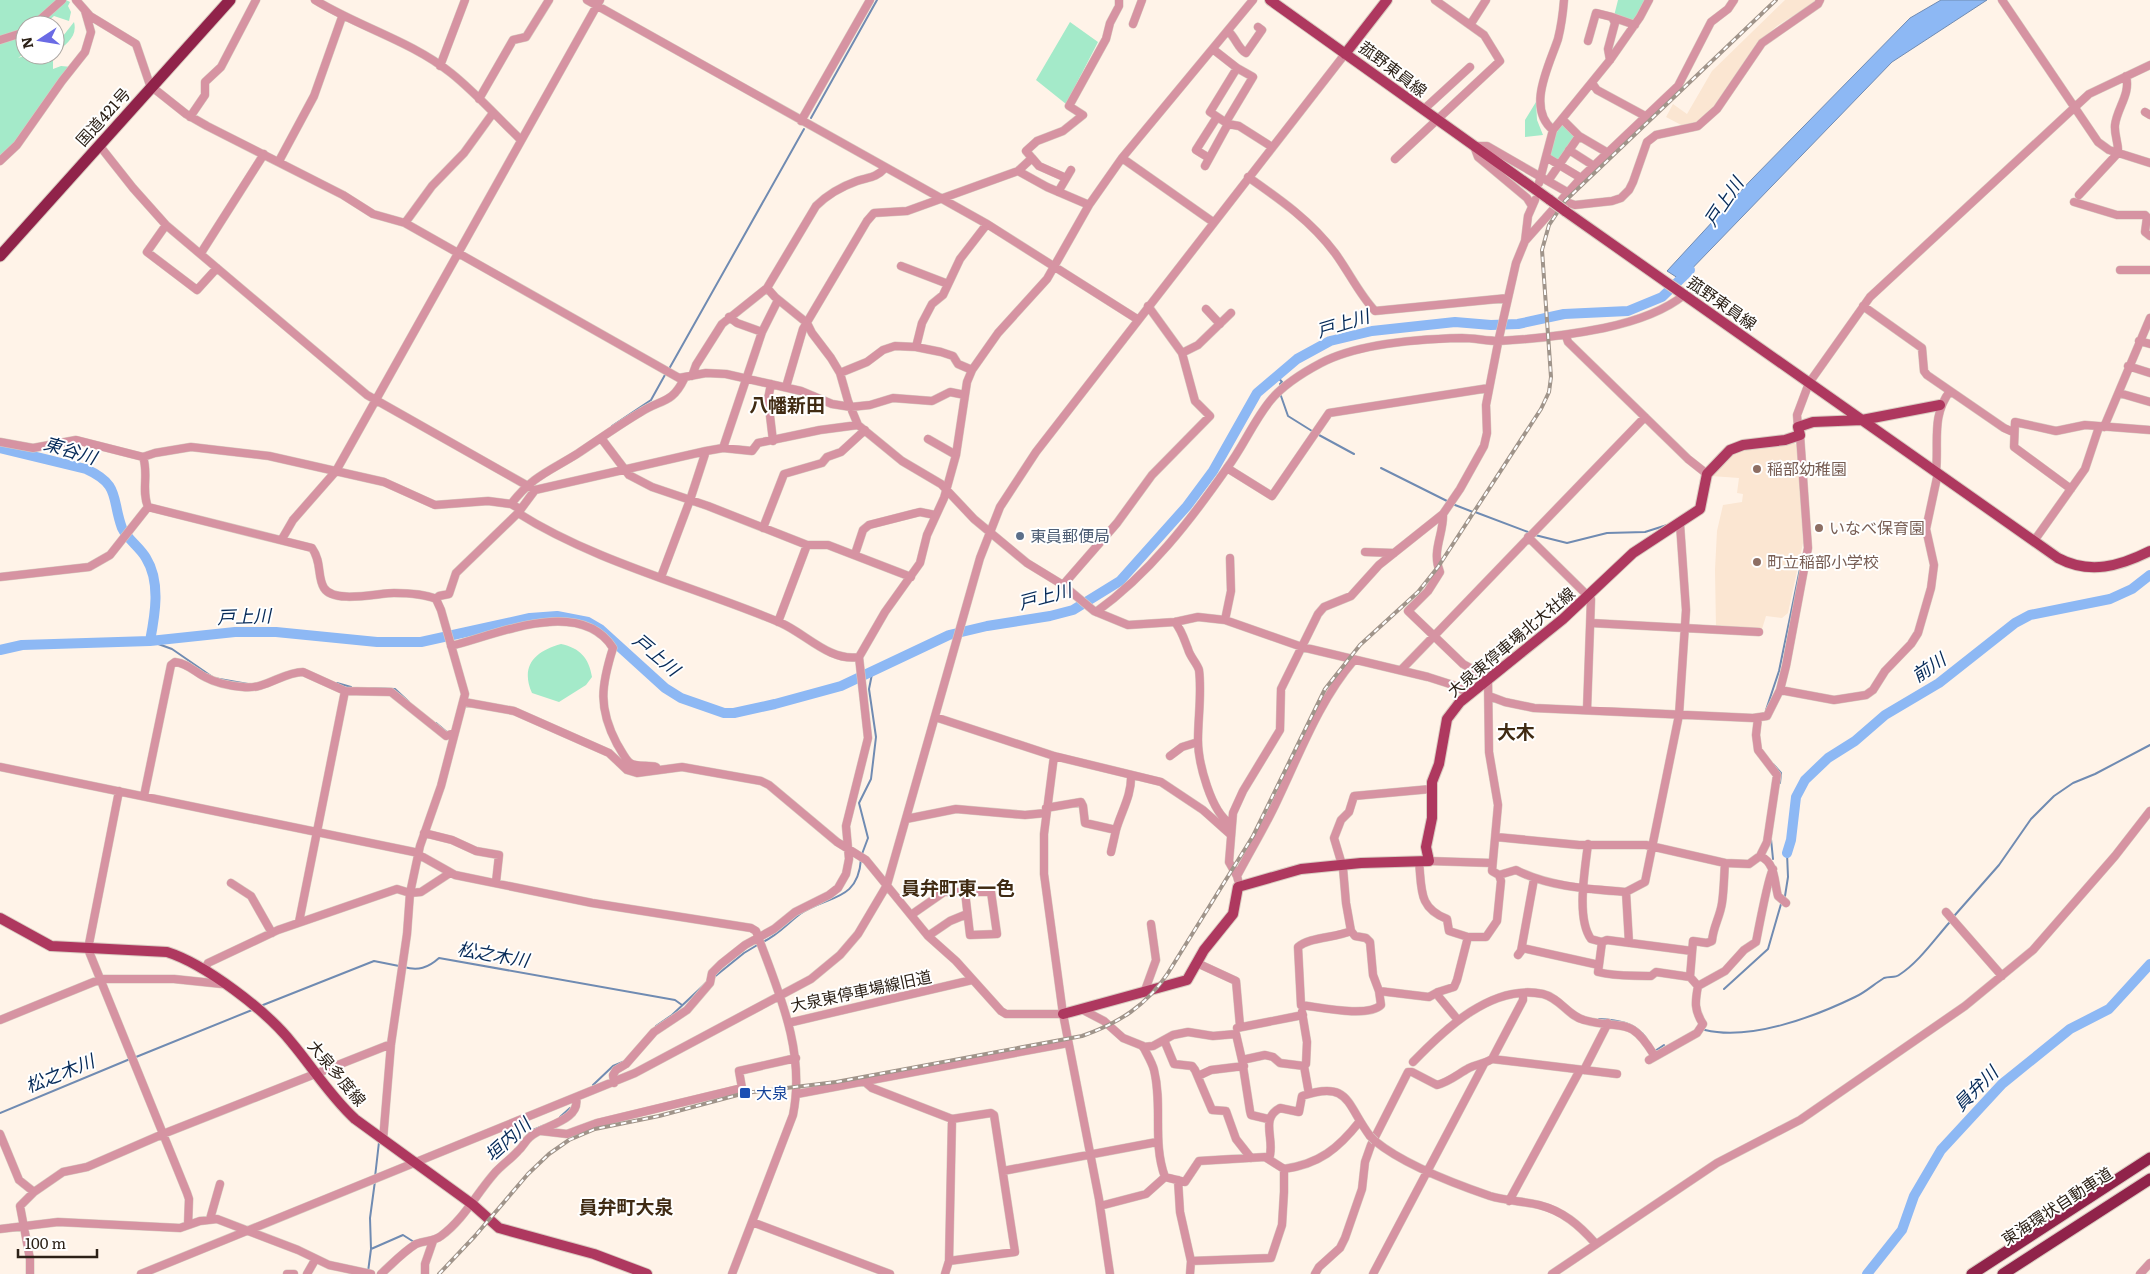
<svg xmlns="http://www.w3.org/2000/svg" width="2150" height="1274" font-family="Literata,'Noto Sans JP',serif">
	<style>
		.built { fill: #fbe6d2 }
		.green { fill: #a4eac9 }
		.water { fill: #8db8f4; stroke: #708bb2 }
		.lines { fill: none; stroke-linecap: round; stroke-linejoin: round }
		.stream { stroke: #708bb2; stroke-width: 2 }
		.river { stroke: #8db8f4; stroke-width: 10 }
		.minor-casing { stroke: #d9cdc2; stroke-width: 9 }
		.major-casing { stroke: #d9cdc2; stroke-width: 12 }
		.highway-casing { stroke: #d9cdc2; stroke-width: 13 }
		.minor { stroke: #d693a2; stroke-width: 8 }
		.major { stroke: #ae385f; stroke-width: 10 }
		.highway { stroke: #90234a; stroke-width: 11 }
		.rail-casing { stroke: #a0948a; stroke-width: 4 }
		.rail { stroke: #fff; stroke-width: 2; stroke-dasharray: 5.5; stroke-linecap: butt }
		.minor-bridge-casing { stroke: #d9cdc2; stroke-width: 9; stroke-linecap: butt }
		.major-bridge-casing { stroke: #d9cdc2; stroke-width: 12; stroke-linecap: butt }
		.minor-bridge { stroke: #d693a2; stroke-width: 8 }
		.major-bridge { stroke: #ae385f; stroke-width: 10 }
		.education-dot { fill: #8d6e63; stroke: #fff; stroke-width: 2 }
		.service-dot { fill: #5c6f8a; stroke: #fff; stroke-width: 2 }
		.transit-dot { fill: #1a4fb4; stroke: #fff; stroke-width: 2 }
		.labels { text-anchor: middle; stroke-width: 4; stroke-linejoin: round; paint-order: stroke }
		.street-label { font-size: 16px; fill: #2c2117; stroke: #fff }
		.education-label { font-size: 16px; fill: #785e54; stroke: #fff; text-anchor: start }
		.service-label { font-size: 16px; fill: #4e5e75; stroke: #fff; text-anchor: start }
		.transit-label { font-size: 16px; fill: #164399; stroke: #fff; text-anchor: start }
		.water-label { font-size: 18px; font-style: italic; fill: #062a58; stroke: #fff }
		.quarter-label { font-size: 19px; font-weight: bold; fill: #402b13; stroke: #fff }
	</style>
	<rect width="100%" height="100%" fill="#fff3e8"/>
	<path class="built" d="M1785,0H1818L1777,26L1762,39L1711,113L1698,124L1685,127L1666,117L1673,104L1687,114L1712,71Z
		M1794,443L1798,446L1803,543L1788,613L1782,618L1766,616L1762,629L1716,628L1715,570L1717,531L1723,505L1742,502L1743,494L1737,493L1739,478L1711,476L1730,456L1743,449Z"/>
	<path class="green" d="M0,0H58L30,25H25V53L18,58L27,55H53V69L61,66L72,67L21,137L0,160Z
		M66,0L70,2L68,6L71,12L69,21L54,16L44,25H38Z
		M1618,0H1646L1632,22L1614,16Z
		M74,22C78,37 65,45 55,53V44L62,41L63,36Z
		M1070,22L1098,42L1066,104L1036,80Z
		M1536,102L1537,120L1543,135L1525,137V120Z
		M1562,124L1575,136L1558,160L1549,154L1555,135Z
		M561,644C580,648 589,658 592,677L586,685L559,702L532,693C520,666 535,651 561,644Z"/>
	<path class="water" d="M1941,0H1987L1892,62L1681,280L1667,271L1750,181L1910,18Z"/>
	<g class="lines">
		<path class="stream" d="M811,118L877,0
			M669,369L804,129
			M1276,375L1282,382L1280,384
			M1281,396L1288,416L1312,431
			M612,426L651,400L666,373
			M1319,435L1354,454
			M1381,468L1447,501
			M1455,505L1473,512
			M1475,512L1528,532
			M1535,535L1567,543L1607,533L1645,532L1667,525
			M150,641L172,649L214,678L248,684
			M337,683L351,687
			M369,688L395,689L409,702
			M1766,710L1779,671L1803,554
			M436,723L448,733
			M1773,764L1781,773L1780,783
			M1771,839L1773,859
			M862,854L868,838L859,803L871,779L876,737L869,689L872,674
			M1785,896L1788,877L1787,853
			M1955,915L1999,865L2031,819L2054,796L2073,783L2095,774L2150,745
			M763,942C778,935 788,923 800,914C828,895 858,902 861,859
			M404,967C418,971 428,968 439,958L675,1000L682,1005
			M713,978L744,953L759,944
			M1724,989L1768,949L1781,904
			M263,1005L374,961L399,966
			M1599,1019C1618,1020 1635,1022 1647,1039
			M656,1026L672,1015L707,982
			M1705,1030C1750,1041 1814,1017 1855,997C1866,992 1874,984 1884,978C1889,976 1895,978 1899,975C1918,963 1934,940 1949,923
			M1655,1051L1664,1045
			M136,1057L252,1010
			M593,1085L613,1066L625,1061
			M0,1113L130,1059
			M560,1117L570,1108
			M533,1130L545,1125
			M493,1170L504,1160
			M375,1177L379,1142
			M371,1249L370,1218L375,1181
			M368,1272L371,1249L403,1235L414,1242"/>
		<path class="river" d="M0,448L86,469C121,485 111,498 122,528C127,539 140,547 146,558C161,582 155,615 150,641
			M0,650L22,645L150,641L235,632H276L377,642H421L530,618L557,616L588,622L600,629L665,688L681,698L724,713H734L775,704L841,686L949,635L987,626L1050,616L1073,610L1120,581L1187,506L1213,471L1257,393L1297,359L1330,341L1372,331L1455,322L1491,325L1518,324L1564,314L1628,311L1662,297L1690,270
			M1787,853L1791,840L1796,797L1805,780L1828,758L1855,741L1885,715L1939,683L2015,623L2030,615L2110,599L2132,589L2150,575
			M1867,1274L1902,1230L1914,1196L1941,1150L2002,1084L2070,1029L2109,1009L2150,964"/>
		<g class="minor-casing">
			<path id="minor" d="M76,0L90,16L136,44L151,88
				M315,0C359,27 411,41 451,73C476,93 498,118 521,140
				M587,0L987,224L1137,319
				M2002,0L2098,142L2109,150L2150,163
				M1612,17L1635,25
				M1133,24L1142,0
				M34,25L62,0
				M1470,25L1486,0
				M1228,31C1236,38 1238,49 1246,53L1262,30L1258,27
				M0,40L25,32
				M1588,41L1596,13L1612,17L1615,23L1608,49L1610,60
				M1214,50L1237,68L1210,112L1228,124L1239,126L1272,147
				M440,66L465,0
				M1592,83L1597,90L1647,117
				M152,87L186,114L207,126L343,195L373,214L405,223L679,378L706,373L726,374L801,391L832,404L851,407L870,405L893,398L932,401L950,392L965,395
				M479,99L513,40L526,37L549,0
				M1423,110L1470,67
				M2145,112L2150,115
				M190,117L205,95V82L221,67L256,0
				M1562,119L1579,136L1608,153
				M801,121L870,0
				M1226,122L1253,77L1237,68
				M1553,130C1526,108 1549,66 1558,39C1561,27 1563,13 1564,0
				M99,145L133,188L166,225L367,395L535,490
				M1569,150L1594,166
				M1546,157L1581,178
				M1032,158L1039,166L1066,178
				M1122,158L1213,222
				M1209,158L1196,150L1217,117
				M1395,159L1500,61L1484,35L1435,0
				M0,161L17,145L62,81L85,52L91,32L85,11
				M279,161L314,96L342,17
				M1205,166L1228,124
				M1018,171L1047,187L1089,205
				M1248,177C1281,200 1311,221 1335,253C1349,272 1359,294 1375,311L1508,298
				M1548,181L1579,136
				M1539,183L1553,130L1610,60L1640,17L1649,0
				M1058,192L1071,170
				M2079,195L2118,153C2119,144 2114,135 2115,125C2117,108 2131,94 2126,76
				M2074,202L2117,215H2145L2147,217L2145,232L2150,236
				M1569,203L1575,205L1612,201L1621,198L1629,190L1633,182L1647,142L1656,135L1698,126L1717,109L1762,43L1818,4L1820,0
				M1532,206L1527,198L1478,157L1474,146H1487L1567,192
				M405,223L432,186L464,153L493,113
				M166,225L147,252L197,290L217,268
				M1525,241L1581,178L1678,86L1711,22L1728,9L1734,0
				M201,253L264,154
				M901,266L948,284
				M2120,270H2150
				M767,288L775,297L807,323L812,333L831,358L840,373L848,401L858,425L902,461L941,484L974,519L1027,563L1063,585L1094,611L1128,625L1175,622L1198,617L1225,620L1302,647L1428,677L1453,685L1470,694
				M1863,306L1922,348L1924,371L1927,375L2004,428L2013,432
				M1206,309L1220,324
				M729,317L737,323L762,332
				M1566,336L1568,342L1688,459L1707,474
				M2139,341L2150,344
				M916,347L922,323L932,304L943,295L960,259L987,224
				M1182,353L1198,345L1231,313
				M2128,366L2150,373
				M840,373L867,362L883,350L895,346L916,347L941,352L953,356L958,364L972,370
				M692,376L696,365L722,324L767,288L816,206C827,195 843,186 857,181C869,177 876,178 885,168
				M771,384L768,399L773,441
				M786,387L803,329L867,221L874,213L907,211L1018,171L1032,158L1026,151L1037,141L1063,131L1083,115L1069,106L1106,39L1110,23L1119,6V0
				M2119,393L2150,402
				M1798,427L1797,415L1809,383L1870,297L2089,94L2150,65
				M2104,427L2150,318
				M601,438L629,475L652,487L708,506L807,545H828L911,577
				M928,439L956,455
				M0,442L33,448L76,440L143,457L155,453L191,447L269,456L384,482L435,505L488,501L511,504L520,509
				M723,448L762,332L778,300
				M143,457C149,474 141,490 148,507
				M1227,468L1272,496L1329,413L1489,388
				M1936,472C1939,442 1931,416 1950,391
				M2071,489L2014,447L2015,422L2056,431L2085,425L2150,430
				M511,504C533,476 548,472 577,454C598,440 619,425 641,412C661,399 672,404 684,379
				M148,507L312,548C322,562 317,577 324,588C334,604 378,593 394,593C407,593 424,594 436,599L441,610L465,694L441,786L420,846L410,893L407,934L391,1044L383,1140
				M518,513C595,562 696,587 781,623C806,634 830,662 859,657
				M1443,514C1444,534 1431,551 1440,572L1428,591L1408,611L1434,636L1645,417
				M763,528L784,474L822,463L827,457L841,452L865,430
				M1528,537L1591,599L1587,710
				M282,539L293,520L336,471L600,0
				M2034,541L2085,469L2099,427
				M1365,552L1394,553
				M855,554L863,530L869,525L920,512L935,515
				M0,577L89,567L110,555L148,507
				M661,577L690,500L706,451
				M1063,585L1117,523L1152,475L1210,416L1195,401L1182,353L1148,306
				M436,599L439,596L449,594L456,573L518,513L535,490L706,451L723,448L752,451L758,443L820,430L858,425
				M1096,612C1149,574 1190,521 1227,468C1243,447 1253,422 1270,401C1282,386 1304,372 1321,363C1359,343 1419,339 1462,338C1474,338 1487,341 1499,341C1535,339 1569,335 1604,328C1632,322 1662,313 1684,295
				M1225,620L1231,591L1230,558
				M778,622L807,545
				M1175,622C1182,631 1184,639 1188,649C1190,657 1197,663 1199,670C1202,693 1198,717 1198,740C1198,762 1211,813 1231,824
				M1591,623L1759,632
				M451,646C496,635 580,596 613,648C601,686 598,708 617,744C621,750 625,759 630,763C638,768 648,764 656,767
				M1401,670L1434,636L1463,664L1474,670L1485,682
				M1780,690L1834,700L1866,695L1873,690L1885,671L1911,644L1918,633L1931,588L1934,565L1926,529L1938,473
				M1489,696L1505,702L1534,708L1753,718L1767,716L1780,690L1786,666L1808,548L1800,435
				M464,702L514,711L609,753L627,770L637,773L682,767L761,781L769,785L837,842L866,860L928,936L956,961L1001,1011L1006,1014H1063
				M935,717L1054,756L1161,782L1203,810L1231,835
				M1758,718L1756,735L1758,750L1777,775L1767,842L1760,856
				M1054,756L1044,834V874L1063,1014L1099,1199L1110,1274
				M1170,756L1182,747L1198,742
				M0,767L414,852L455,875L592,903L751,928L756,931C778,991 806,1050 793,1115L732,1274
				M119,791L88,949L187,1193L189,1199L188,1225
				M144,796L171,665L175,662C187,663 195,672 205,677C216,683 231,686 243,687C265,690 283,672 303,672L345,691L391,692L446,736L454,733
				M1046,808L1081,802L1083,806L1085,823L1116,830C1121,812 1132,795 1131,775
				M906,819L956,809L1025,815L1046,813
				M424,833L452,840L476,851L499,855L496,882
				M1496,837L1579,845H1646L1725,863C1724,876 1724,890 1722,903C1720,917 1713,927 1712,941L1707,943L1693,941L1690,977
				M1588,844C1585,870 1576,918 1591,939L1602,942L1607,940L1692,951
				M1111,852L1116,830
				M1429,861L1492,863
				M1419,862C1422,889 1418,908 1447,919L1449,931L1468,937
				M1725,863L1749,864L1760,856C1776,863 1774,882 1778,896L1786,903
				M1499,875L1516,870C1549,887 1589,889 1626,892
				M1237,876L1229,862L1233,813L1243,791L1280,730L1281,689L1318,614L1324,607L1351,596L1379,565L1443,514L1460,489L1484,446L1487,433L1486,405L1499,338L1516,263L1525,241L1528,216L1535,200
				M1238,880L1237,876C1250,851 1265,827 1277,801C1300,753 1319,701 1354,660
				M231,883L251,896L272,933
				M1946,912L2002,976
				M911,915L944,892H991L997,934L970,935L965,892
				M299,922L345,691
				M1351,931C1335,938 1309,937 1298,947L1301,1005C1319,1007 1368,1018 1381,1005L1379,991L1429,997L1438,992L1454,987L1457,980L1468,937H1486L1497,921L1501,881L1499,875L1492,871L1498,805L1489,752L1488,680
				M928,936L950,921L967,914
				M1629,943L1626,892L1645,882L1679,715L1686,610L1680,524
				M1522,948L1599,965L1602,942
				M1518,955L1521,951L1534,879
				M1197,963L1236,981L1240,1026
				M1599,965L1598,972C1616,977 1633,975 1651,976L1656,972L1690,977L1698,986
				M205,969L208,963L278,930L397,889L410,893L421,892L450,873
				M1379,991L1373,975L1370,942L1366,938L1355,936L1351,931L1346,903L1343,868L1334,838L1341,820L1349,812L1354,796L1431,789
				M1438,992L1439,997L1458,1020
				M1144,993L1156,960L1151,924
				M1083,1010L1104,1021L1123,1038L1143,1046C1146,1053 1152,1062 1154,1070C1163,1106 1152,1142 1165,1177
				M1302,1012L1307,1042L1306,1064L1304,1066
				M0,1020L101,979H174L222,984
				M788,1023L972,980
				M1237,1028L1303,1015
				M1164,1040L1174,1064L1192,1066L1195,1070L1212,1110L1226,1111L1236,1139L1251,1158
				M1143,1047L1153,1046L1173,1035L1188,1032L1213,1036L1236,1034L1242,1060L1250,1111L1251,1115L1268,1119
				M1492,1059L1617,1074
				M1242,1060L1265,1055L1273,1057L1280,1063L1304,1066L1309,1094
				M1649,1060L1697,1033L1703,1024C1694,1010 1695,1002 1698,986L1725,971L1744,950L1756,942C1758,932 1769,873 1773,869
				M1413,1062C1444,1030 1492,983 1543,994C1560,998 1568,1016 1584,1020C1623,1031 1629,1014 1654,1055
				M1584,1070L1608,1023
				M1198,1076L1211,1070L1244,1066
				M865,1082L872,1088L952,1119L991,1113L994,1115L1015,1252L949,1261
				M614,1083L613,1075L616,1070L626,1064L654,1032L687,1010L710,983L712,973L721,964L745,945L774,929L795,912L829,895L838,888L846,874L849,859L846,826L868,738L859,657L885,612L920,563L927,535L944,498L956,455L967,382L972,370L998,333L1047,279L1089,205L1122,158L1253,0
				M797,1094L1068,1043
				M541,1131L567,1134L597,1123L742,1088L739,1071L796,1058
				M0,1134L19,1180L34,1192
				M1375,1141C1403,1164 1455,1184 1490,1196C1506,1201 1523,1201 1539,1205C1563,1211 1579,1225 1595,1243
				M1269,1159C1276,1140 1259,1119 1280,1108L1299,1112L1302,1096C1350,1080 1346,1104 1370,1136
				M1284,1169C1319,1164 1338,1149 1360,1121
				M1003,1171L1157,1142
				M1165,1177L1185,1182L1199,1161L1265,1157L1284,1169V1192L1282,1225L1271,1258L1191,1261
				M1178,1180L1180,1212L1191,1261L1190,1274
				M1509,1201L1580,1070
				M1100,1206L1146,1194L1165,1177
				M210,1219L220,1184
				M752,1222L890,1274
				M0,1229L58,1222L180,1228L200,1221L217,1219L298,1250L329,1265L371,1274
				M30,1274V1259L20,1206L34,1192L63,1172L87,1167L163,1134L391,1044
				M141,1274L635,1073L811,979L840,955L858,934L887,885L980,558L1000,507L1036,452L1345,54
				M287,1274H294
				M307,1274L315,1260
				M381,1274C392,1264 403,1252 416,1244C425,1240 433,1242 441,1236C463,1220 475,1196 493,1175C500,1166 510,1160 518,1151C523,1147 525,1141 530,1137C541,1126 581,1121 576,1098
				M425,1274V1264L433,1241
				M945,1274L949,1261L952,1119
				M1315,1274L1319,1267L1340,1248L1345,1238L1362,1189L1365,1162L1371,1145L1408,1072H1412L1437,1085C1449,1082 1458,1074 1469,1068C1477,1064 1484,1064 1492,1059L1523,1000V994
				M1373,1274L1484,1064
				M1552,1274L1717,1163L1800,1120L1965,1006L2033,950L2115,856L2150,811
				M2140,1274L2150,1263"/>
		</g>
		<g class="major-casing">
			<path id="major" d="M1270,0L1550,200
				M1345,54L1387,0
				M1565,211L2058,558C2090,575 2120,566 2150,551
				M0,918L51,946L167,952C205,964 267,1011 292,1043C313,1068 330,1096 355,1119L472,1204L499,1228L594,1254L647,1274
				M1063,1014L1187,980L1204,950L1233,914L1238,887L1301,869L1361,863L1429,861L1426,847L1432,818V782L1439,764L1447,719L1460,702L1563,619L1633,553L1700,509L1707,474L1730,450L1743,445L1785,440L1800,435L1798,427L1813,422L1862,420L1940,405"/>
		</g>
		<g class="highway-casing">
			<path id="highway" d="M0,256L230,0
				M1972,1274L2150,1158
				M2003,1274L2150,1179"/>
		</g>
		<use href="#minor" class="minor"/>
		<use href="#major" class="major"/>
		<use href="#highway" class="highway"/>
		<g class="rail-casing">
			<path id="rail" d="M439,1274L475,1236L528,1174L549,1154L569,1140L595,1129L659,1116L745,1093L836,1082L1082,1036C1119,1023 1146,1006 1168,973L1253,836L1325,689L1360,645L1418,592L1438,567L1541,409L1549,392L1551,377L1542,250L1549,225L1565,201L1776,0"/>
		</g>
		<use href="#rail" class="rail"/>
		<g class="minor-bridge-casing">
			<path id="minor-bridge" d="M1370,1136L1375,1141"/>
		</g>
		<g class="major-bridge-casing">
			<path id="major-bridge" d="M1550,200L1565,211"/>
		</g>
		<use href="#minor-bridge" class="minor-bridge"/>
		<use href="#major-bridge" class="major-bridge"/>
	</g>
	<g class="education-dot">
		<circle cx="1757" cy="469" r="5"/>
		<circle cx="1819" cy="528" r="5"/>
		<circle cx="1757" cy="562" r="5"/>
	</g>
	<circle class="service-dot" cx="1020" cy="536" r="5"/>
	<rect class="transit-dot" x="739" y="1087" width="12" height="12" rx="2.5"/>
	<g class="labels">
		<g class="street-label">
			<text transform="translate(1393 69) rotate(37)" y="6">菰野東員線</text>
			<text transform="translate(103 117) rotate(-48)" y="6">国道421号</text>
			<text transform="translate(1722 303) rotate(35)" y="6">菰野東員線</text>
			<text transform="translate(1511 642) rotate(-40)" y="6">大泉東停車場北大社線</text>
			<text transform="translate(861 991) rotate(-12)" y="6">大泉東停車場線旧道</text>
			<text transform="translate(337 1073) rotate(50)" y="6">大泉多度線</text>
			<text transform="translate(2057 1206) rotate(-33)" y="6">東海環状自動車道</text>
		</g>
		<g class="education-label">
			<text x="1767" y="475">稲部幼稚園</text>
			<text x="1829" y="534">いなべ保育園</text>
			<text x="1767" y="568">町立稲部小学校</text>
		</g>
		<g class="service-label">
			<text x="1030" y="542">東員郵便局</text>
		</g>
		<g class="transit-label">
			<text x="756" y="1099">大泉</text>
		</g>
		<g class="water-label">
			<text transform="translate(1724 202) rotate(-56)" y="6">戸上川</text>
			<text transform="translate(1343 324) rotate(-17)" y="6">戸上川</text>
			<text transform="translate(70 451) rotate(17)" y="6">東谷川</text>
			<text transform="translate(1045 597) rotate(-15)" y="6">戸上川</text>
			<text transform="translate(244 617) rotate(-2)" y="6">戸上川</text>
			<text transform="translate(656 655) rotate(40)" y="6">戸上川</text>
			<text transform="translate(1929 668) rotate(-34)" y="6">前川</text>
			<text transform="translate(493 955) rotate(10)" y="6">松之木川</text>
			<text transform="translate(60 1074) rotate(-22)" y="6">松之木川</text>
			<text transform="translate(1976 1089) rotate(-45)" y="6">員弁川</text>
			<text transform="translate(508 1140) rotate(-42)" y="6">垣内川</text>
		</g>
		<g class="quarter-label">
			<text x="787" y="412">八幡新田</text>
			<text x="1516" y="739">大木</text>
			<text x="958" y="895">員弁町東一色</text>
			<text x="626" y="1214">員弁町大泉</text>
		</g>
	</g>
	<g transform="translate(40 40) rotate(258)"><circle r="24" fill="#ffffff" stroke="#aba6a2"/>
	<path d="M0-4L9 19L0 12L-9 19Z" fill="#6a6be5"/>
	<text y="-8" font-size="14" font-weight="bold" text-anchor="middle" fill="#2c2117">N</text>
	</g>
	<path d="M18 1249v8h79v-8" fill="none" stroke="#2c2117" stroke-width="2.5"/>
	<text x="25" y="1249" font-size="15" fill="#2c2117" stroke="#ffffff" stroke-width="4" paint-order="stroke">100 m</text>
</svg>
